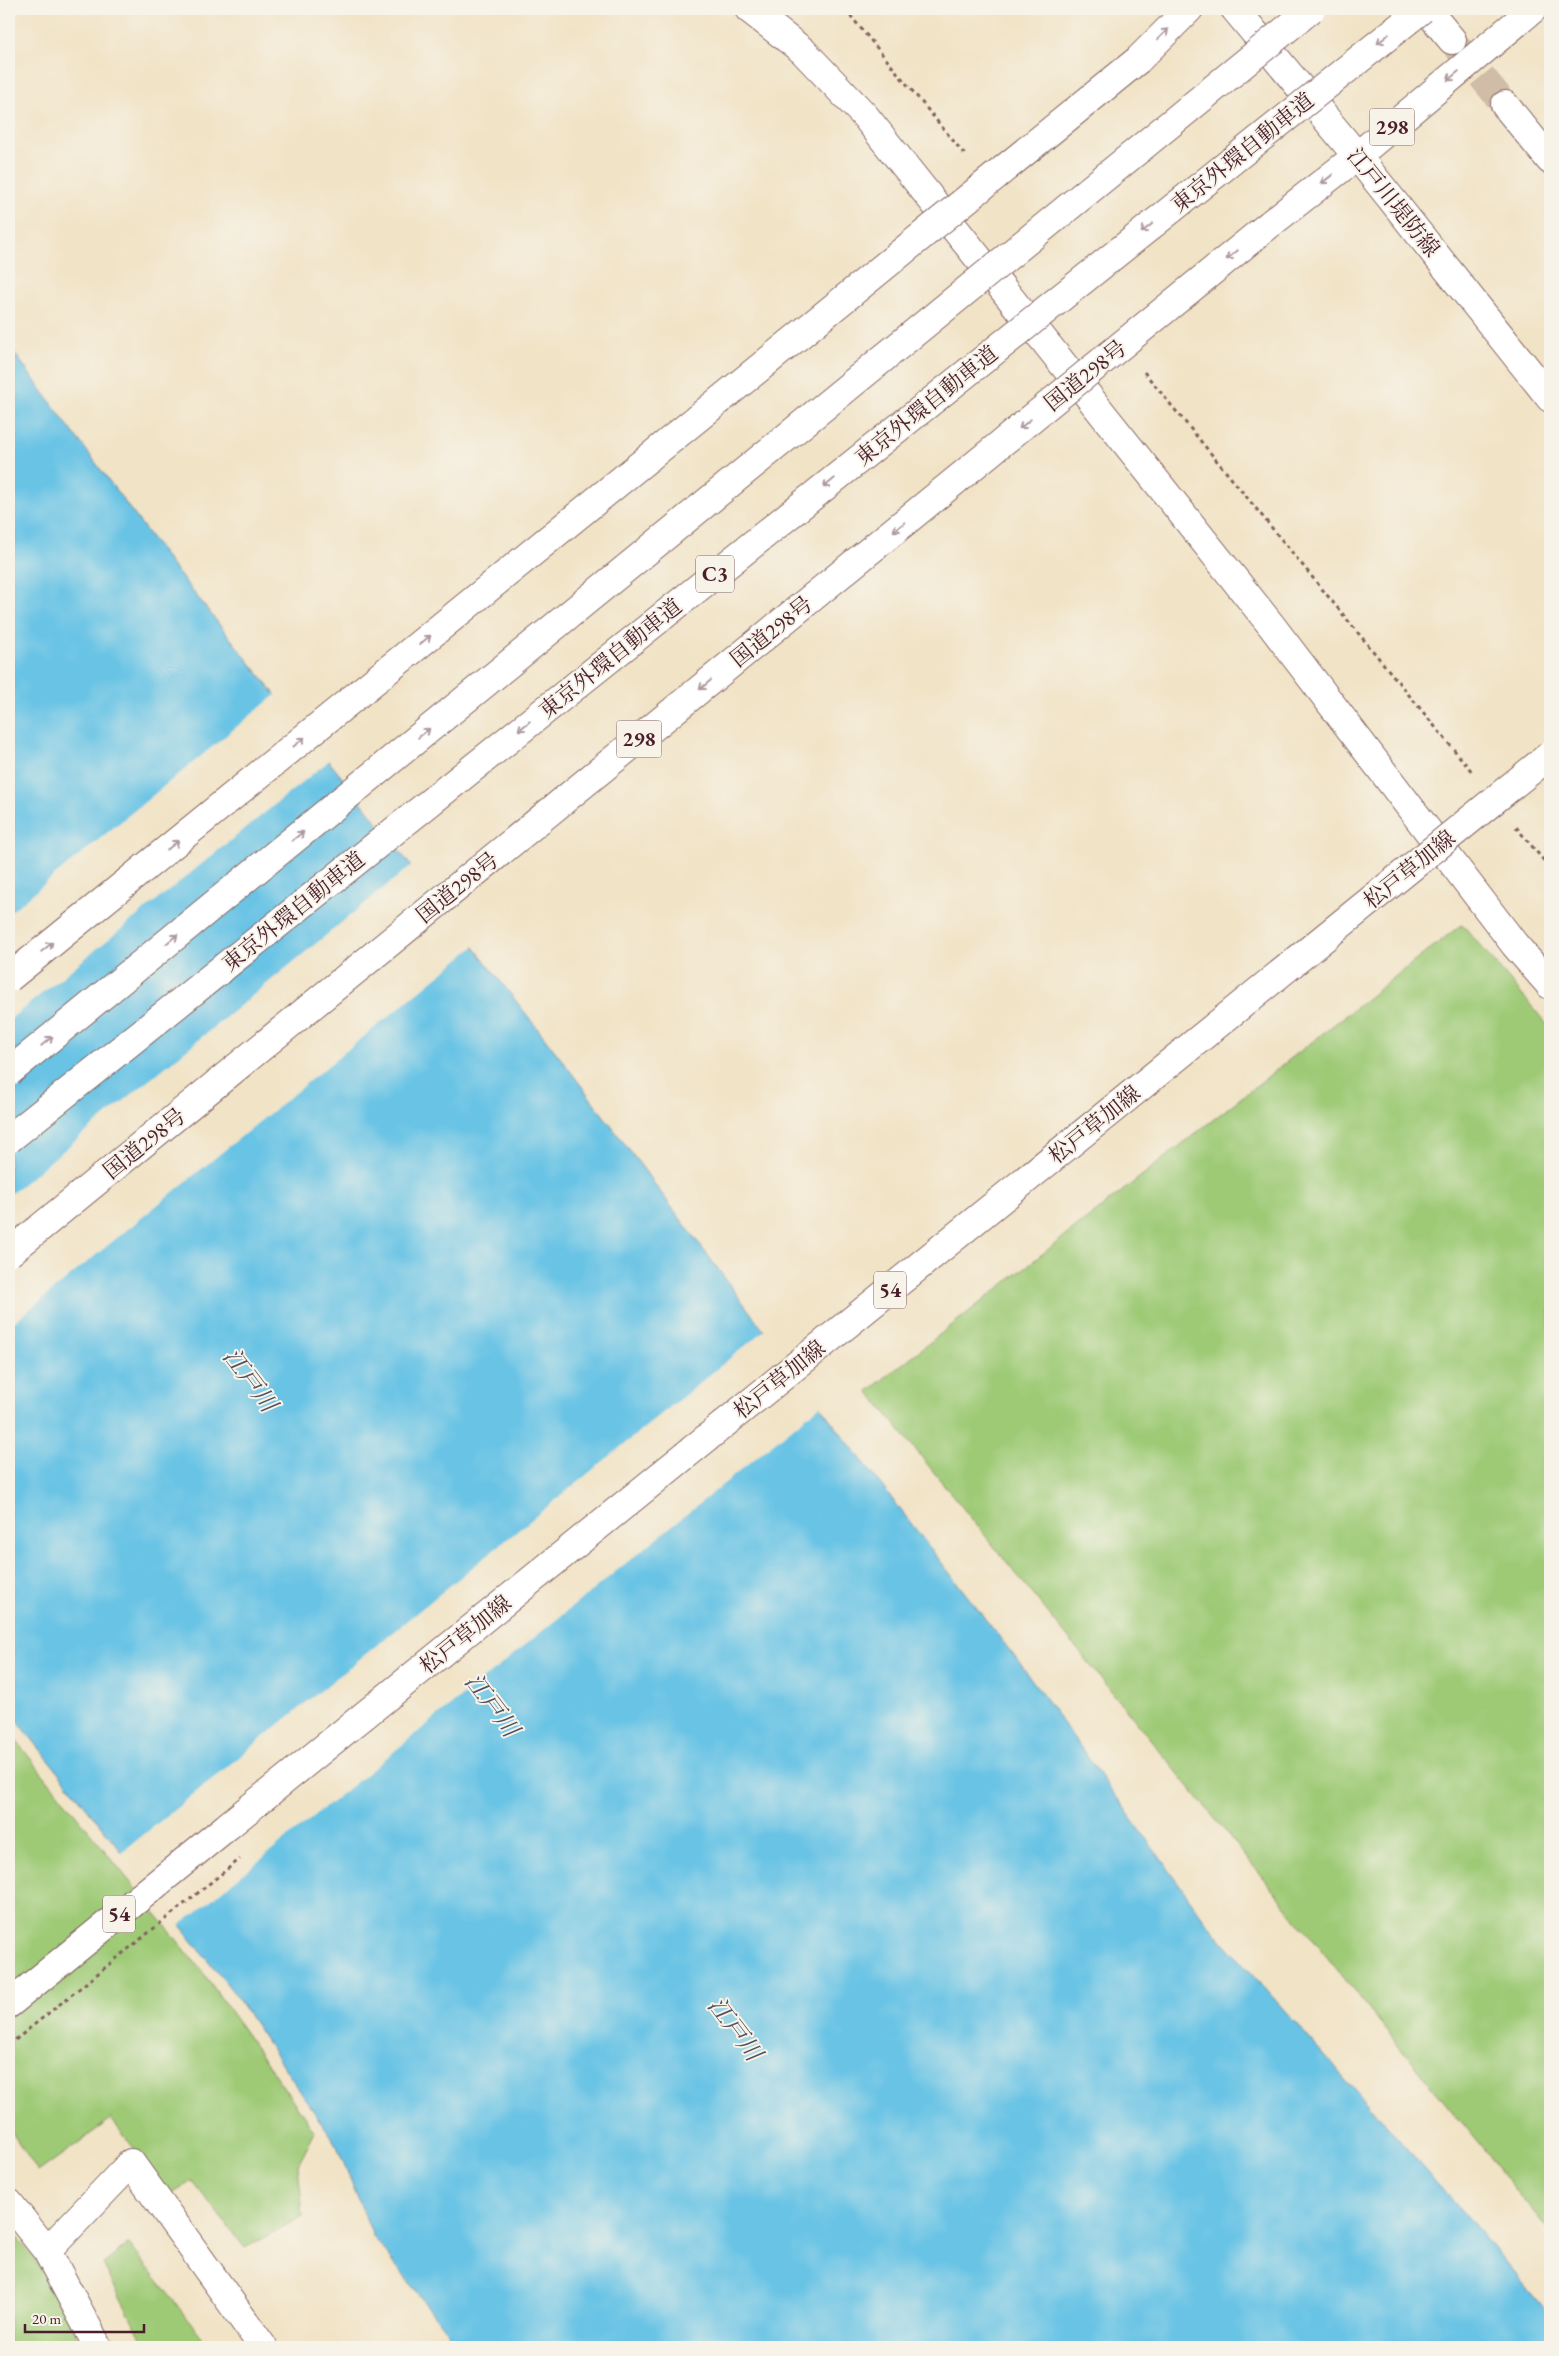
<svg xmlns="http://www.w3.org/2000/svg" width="1559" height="2356" font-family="'EB Garamond','Noto Serif JP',serif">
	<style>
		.green { fill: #9eca76; stroke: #747450 }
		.water { fill: #67c3e5; stroke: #587188 }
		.pier { fill: #f1e3c6 }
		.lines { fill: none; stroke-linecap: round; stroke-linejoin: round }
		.minor-tunnel { stroke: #d0bca7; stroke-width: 28; stroke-dasharray: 28 14; stroke-linecap: butt }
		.minor-casing { stroke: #846461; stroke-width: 30 }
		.major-casing { stroke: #846461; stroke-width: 30 }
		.highway-casing { stroke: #846461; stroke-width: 30 }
		.path { stroke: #846461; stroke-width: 3; stroke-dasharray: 4 4; stroke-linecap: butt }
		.minor { stroke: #fff; stroke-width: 28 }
		.major { stroke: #fff; stroke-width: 28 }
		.highway { stroke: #fff; stroke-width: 28 }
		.major-bridge-casing { stroke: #846461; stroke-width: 30; stroke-linecap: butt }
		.highway-bridge-casing { stroke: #846461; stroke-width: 30; stroke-linecap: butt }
		.path-bridge { stroke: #846461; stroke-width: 3; stroke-dasharray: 4 4; stroke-linecap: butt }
		.major-bridge { stroke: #fff; stroke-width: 28 }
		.highway-bridge { stroke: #fff; stroke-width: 28 }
		.oneway { stroke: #ae9aa0 }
		.labels { text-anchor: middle; stroke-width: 4; stroke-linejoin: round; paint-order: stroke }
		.shield { fill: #f7f3e8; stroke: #7e5f64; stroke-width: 1 }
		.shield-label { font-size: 21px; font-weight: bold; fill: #4a1f2b }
		.street-label { font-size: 22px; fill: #4a1f2b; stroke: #f7f3e8 }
		.water-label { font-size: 24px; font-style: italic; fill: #535063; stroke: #f7f3e8 }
	</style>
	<rect width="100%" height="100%" fill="#f7f3e8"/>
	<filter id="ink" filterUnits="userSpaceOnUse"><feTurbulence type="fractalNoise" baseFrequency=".02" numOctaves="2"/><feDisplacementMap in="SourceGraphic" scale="10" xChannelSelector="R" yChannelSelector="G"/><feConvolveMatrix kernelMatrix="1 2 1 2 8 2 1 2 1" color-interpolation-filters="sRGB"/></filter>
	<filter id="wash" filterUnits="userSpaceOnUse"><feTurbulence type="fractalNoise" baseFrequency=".0096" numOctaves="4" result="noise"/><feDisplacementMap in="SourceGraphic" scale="20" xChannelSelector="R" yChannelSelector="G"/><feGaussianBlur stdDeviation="1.12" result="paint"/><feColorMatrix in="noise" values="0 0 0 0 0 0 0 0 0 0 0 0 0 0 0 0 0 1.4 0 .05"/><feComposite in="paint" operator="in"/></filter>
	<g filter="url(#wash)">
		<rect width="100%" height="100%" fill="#f1e3c6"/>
		<path class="green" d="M1462,924L1550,1028V2232L868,1391Z
			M9,1732L202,1971L315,2132L298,2165L303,2216L245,2248L192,2181L170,2194L111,2119L38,2172L9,2128Z
			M9,2227L37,2262L83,2347H9Z
			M129,2244L210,2347H146L103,2264Z"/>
		<path class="water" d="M9,346L170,563L359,799L565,1064L826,1414L1021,1665L1208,1924L1477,2228L1550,2316V2347H459L373,2236L337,2146L234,1993L9,1710Z"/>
		<path class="pier" d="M278,693L331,759L9,1020V913Z
			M413,864L476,945L9,1326V1195Z
			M766,1329L822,1404L179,1926L121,1853Z"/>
	</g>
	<g filter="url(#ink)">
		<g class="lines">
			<path class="minor-tunnel" d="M1455,44L1505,105"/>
			<g class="minor-casing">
				<path id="minor" d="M749,9L803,51L865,116L1271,625L1515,945L1550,985
					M1426,9L1452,40
					M1505,105L1550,160
					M9,2203L47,2251
					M98,2347L47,2251L131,2163L263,2347"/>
			</g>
			<g class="major-casing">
				<path id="major" d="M1235,9L1357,156L1550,398
					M9,2004L229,1825"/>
			</g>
			<g class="highway-casing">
				<path id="highway" d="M1138,60L1189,9
					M1270,224L1357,156L1533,9"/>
			</g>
			<path class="path" d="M845,9L965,155
				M1144,372L1473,773
				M1516,827L1550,868"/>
			<use href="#minor" class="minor"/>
			<use href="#major" class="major"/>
			<use href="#highway" class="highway"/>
			<g class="major-bridge-casing">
				<path id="major-bridge" d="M229,1825L1550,755"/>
			</g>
			<g class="highway-bridge-casing">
				<path id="highway-bridge" d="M9,978L1138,60
					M9,1072L1311,9
					M9,1139L1422,9
					M9,1253L1270,224"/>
			</g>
			<path class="path-bridge" d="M9,2045L240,1859"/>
			<use href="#major-bridge" class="major-bridge"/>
			<use href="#highway-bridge" class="highway-bridge"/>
		</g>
		<defs><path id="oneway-shaft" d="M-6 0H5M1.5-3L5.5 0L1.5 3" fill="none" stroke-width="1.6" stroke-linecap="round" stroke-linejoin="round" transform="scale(1.25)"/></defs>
		<g class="oneway">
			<use href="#oneway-shaft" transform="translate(1163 34) rotate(-44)"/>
			<use href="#oneway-shaft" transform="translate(1383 39) rotate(141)"/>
			<use href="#oneway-shaft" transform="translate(1453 76) rotate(140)"/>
			<use href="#oneway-shaft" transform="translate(1327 179) rotate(142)"/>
			<use href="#oneway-shaft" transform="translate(1147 228) rotate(141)"/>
			<use href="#oneway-shaft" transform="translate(1232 255) rotate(141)"/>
			<use href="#oneway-shaft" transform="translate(1025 424) rotate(141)"/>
			<use href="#oneway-shaft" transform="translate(829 483) rotate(141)"/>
			<use href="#oneway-shaft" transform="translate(899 527) rotate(141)"/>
			<use href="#oneway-shaft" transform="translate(425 640) rotate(-39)"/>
			<use href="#oneway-shaft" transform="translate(705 685) rotate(141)"/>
			<use href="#oneway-shaft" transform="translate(524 726) rotate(141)"/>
			<use href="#oneway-shaft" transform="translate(424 733) rotate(-39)"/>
			<use href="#oneway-shaft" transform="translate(299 742) rotate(-39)"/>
			<use href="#oneway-shaft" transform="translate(298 836) rotate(-39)"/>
			<use href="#oneway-shaft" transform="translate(173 845) rotate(-39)"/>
			<use href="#oneway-shaft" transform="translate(172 939) rotate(-39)"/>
			<use href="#oneway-shaft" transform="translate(47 947) rotate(-39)"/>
			<use href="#oneway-shaft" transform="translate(47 1041) rotate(-39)"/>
		</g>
	</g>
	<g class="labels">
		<g class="shield">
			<rect x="1369.5" y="108.5" width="45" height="37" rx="4"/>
			<rect x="696" y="555.5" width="38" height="37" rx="4"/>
			<rect x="616.5" y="720.5" width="45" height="37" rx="4"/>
			<rect x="874" y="1271.5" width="32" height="37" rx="4"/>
			<rect x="103" y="1895.5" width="32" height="37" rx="4"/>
		</g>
		<g class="shield-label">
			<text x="1392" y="134">298</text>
			<text x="715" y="581">C3</text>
			<text x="639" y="746">298</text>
			<text x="890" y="1297">54</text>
			<text x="119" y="1921">54</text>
		</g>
		<g class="street-label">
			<text transform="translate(1242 152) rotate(-39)" y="8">東京外環自動車道</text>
			<text transform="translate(1394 202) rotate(51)" y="8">江戸川堤防線</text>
			<text transform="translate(1085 375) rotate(-39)" y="8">国道298号</text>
			<text transform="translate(926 405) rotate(-39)" y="8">東京外環自動車道</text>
			<text transform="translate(771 631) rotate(-39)" y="8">国道298号</text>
			<text transform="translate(610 658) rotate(-39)" y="8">東京外環自動車道</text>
			<text transform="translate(1409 869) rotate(-39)" y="8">松戸草加線</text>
			<text transform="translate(457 887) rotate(-39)" y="8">国道298号</text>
			<text transform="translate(293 911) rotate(-39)" y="8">東京外環自動車道</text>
			<text transform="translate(1094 1124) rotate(-39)" y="8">松戸草加線</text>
			<text transform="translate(144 1143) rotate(-39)" y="8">国道298号</text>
			<text transform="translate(779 1379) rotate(-39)" y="8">松戸草加線</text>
			<text transform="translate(465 1634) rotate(-39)" y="8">松戸草加線</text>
		</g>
		<g class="water-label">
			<text transform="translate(250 1380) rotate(53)" y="8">江戸川</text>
			<text transform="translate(492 1705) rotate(53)" y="8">江戸川</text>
			<text transform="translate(735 2029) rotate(53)" y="8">江戸川</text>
		</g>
	</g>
	<rect width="1559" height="2356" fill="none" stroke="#f7f3e8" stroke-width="30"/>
	<path d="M25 2324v8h119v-8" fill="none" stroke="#4a1f2b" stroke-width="2.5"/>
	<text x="32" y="2324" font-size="15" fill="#4a1f2b" stroke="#f7f3e8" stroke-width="4" paint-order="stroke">20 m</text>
</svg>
